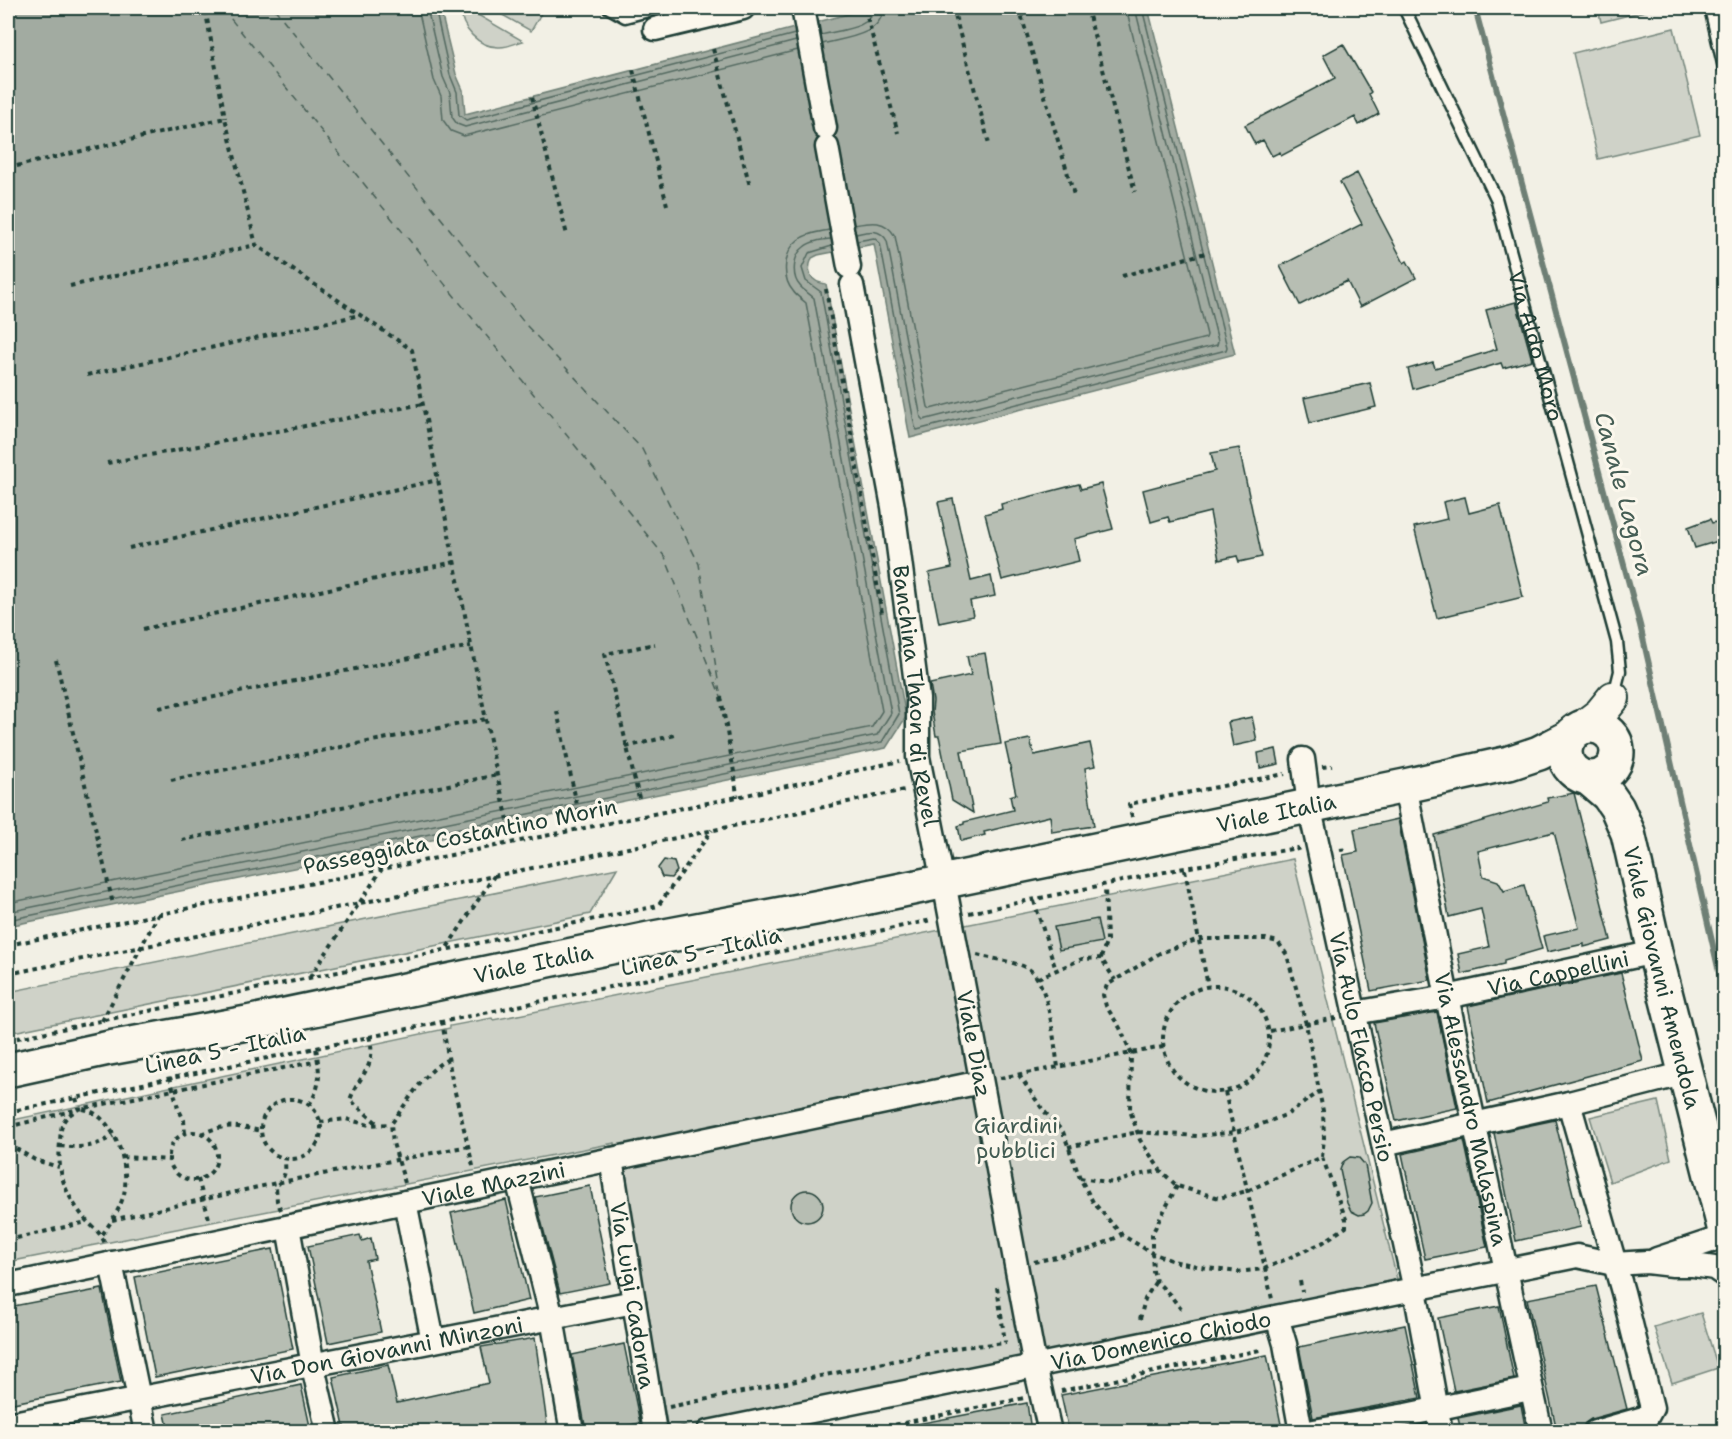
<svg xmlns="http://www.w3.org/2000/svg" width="1732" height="1439" font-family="'Shantell Sans',sans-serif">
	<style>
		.green { fill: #cfd2c8; stroke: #77887e; stroke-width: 1.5 }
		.water { fill: #a2aba1; stroke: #6e7f75; stroke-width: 1.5 }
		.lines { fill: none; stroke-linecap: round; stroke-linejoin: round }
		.shore { stroke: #536960; stroke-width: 1.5 }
		.stream { stroke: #6e7f75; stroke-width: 6 }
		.ferry { stroke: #465e55; stroke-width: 1.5; stroke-dasharray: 8 6; stroke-linecap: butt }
		.building { fill: #b7beb3; stroke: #1f3d34; stroke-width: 1.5 }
		.lane-casing { stroke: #1f3d34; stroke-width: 15 }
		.street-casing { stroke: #1f3d34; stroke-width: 27 }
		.secondary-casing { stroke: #1f3d34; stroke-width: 36 }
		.primary-casing { stroke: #1f3d34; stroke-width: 38 }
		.path { stroke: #1f3d34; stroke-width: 4; stroke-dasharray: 4.5 4.5; stroke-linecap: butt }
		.lane { stroke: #fbf7ec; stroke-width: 10 }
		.street { stroke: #fbf7ec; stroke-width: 22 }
		.secondary { stroke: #fbf7ec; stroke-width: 32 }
		.primary { stroke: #fbf7ec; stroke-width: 33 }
		.labels { text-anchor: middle; stroke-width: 6; stroke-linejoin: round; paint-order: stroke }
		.street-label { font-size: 22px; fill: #1f3d34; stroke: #fbf7ec }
		.park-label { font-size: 22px; fill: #425b52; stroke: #fbf7ec }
		.water-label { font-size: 24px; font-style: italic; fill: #465e55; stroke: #fbf7ec }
	</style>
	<rect width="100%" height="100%" fill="#f2f0e5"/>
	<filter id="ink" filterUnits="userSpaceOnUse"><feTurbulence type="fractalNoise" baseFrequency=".0167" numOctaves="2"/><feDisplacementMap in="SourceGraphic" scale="12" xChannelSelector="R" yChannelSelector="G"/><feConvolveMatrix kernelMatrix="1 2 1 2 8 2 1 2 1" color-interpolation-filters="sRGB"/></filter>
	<g filter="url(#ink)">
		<path class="green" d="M461,8H466L523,41C516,43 508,47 500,47C479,48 460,28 461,8Z
			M490,8H538L543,10L531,31Z
			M1598,8H1653V9L1601,22Z
			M1674,28L1700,135L1598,159L1573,53Z
			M1293,859L1397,1279L1262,1310L668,1429L615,1143L8,1262V1121L450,1028V1026L492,1018L493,1020Z
			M617,868L590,914L8,1033V992Z
			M1658,1101L1671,1159L1610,1182L1590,1117Z
			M1701,1313L1718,1368L1672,1383L1654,1327Z"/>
		<path class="water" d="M8,8H440L456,74L463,90L465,114L871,8H1148L1235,354L910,438L874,244L818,255L812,258C806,272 810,282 826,284L906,717L886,748L8,926Z"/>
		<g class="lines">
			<path class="shore" d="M418,8L434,80L441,96L443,120L451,131L464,136L798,50
				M427,8L443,77L450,93L452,117L457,124L465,127L796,41
				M435,8L450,75L457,92L459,115L466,120L795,34
				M821,35C838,30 873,29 874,8
				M822,44C844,38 882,36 883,8
				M854,225C871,222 885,219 895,236L928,407L930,409L1206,338L1207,335L1126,8
				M856,234C869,231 880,228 887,241L921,418L923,420L1217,345L1218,341L1135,8
				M857,241L874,238L880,243L915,427L917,430L1226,350L1227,347L1142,8
				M8,903L872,727L882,711L806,303C802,299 796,296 793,291C781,277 784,251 798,240C807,233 819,232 829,230
				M8,912L877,735L891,713L814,298C810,294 804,291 800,286C791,276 793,255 804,247C811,241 822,240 831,239
				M8,920L882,742L899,714L821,292L806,281L802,268L809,253L832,246"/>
			<path class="stream" d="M1475,8L1640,625L1724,994"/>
			<path class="ferry" d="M222,8L665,557L721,697
				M274,8L526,325L642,449L699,564L720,692"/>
		</g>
		<path class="building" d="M1343,44L1371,92L1369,94L1379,114L1359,125L1355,117L1281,156L1280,152L1272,156L1263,140L1255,144L1245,125L1335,78L1323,55Z
			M1357,173L1404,263L1407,261L1416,278L1360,307L1347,281L1300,305L1280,266L1362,224L1340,182Z
			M1516,302L1532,360L1503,368L1501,363L1413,389L1408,369L1433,362L1435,368L1497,349L1486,310Z
			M1370,383L1376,407L1310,423L1304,398Z
			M1239,448L1262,557L1239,562L1237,556L1219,560L1210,512L1170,522L1168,517L1151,522L1143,490L1215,471L1211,453Z
			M1079,484L1081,489L1101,484L1113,529L1074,539L1079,561L1002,580L985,514L1002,509L1001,504Z
			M1465,497L1469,513L1500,505L1523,597L1437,618L1414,527L1447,519L1443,502Z
			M953,499L971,581L991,576L995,596L970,601L973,616L939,623L929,573L952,568L938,502Z
			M1710,519L1712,523L1725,520V539L1695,548L1688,527Z
			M985,653L1001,744L961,751L973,813L952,800L939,736H936L932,712L933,701L930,684L971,675L967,656Z
			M1252,717L1257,741L1233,746L1228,722Z
			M1030,739L1034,755L1090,743L1095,766L1085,768L1094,826L1052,832L1050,816L984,832L985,835L961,841L958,826L964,824V822L1013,810L1010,796L1016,794L1005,744Z
			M1276,749L1279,764L1260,768L1258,753Z
			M1574,793L1611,940L1584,947V944L1547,952L1543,936L1579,928L1554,832L1478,851L1483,876L1498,881L1504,891L1524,885L1542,949L1504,960V964L1462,974L1458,954L1489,947L1481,909L1449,917L1434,835L1548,802L1547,798Z
			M1398,819L1430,980L1371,991L1343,855L1358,852L1354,829Z
			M664,860L674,862L677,871L671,878L662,877L658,868Z
			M1097,919L1102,942L1059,950L1054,927Z
			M1621,973L1643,1061L1488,1103L1468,1006Z
			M1437,1012L1457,1108L1396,1121L1374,1023Z
			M1555,1120L1581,1227L1516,1241L1494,1133Z
			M1464,1140L1487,1247L1425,1259L1402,1154Z
			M1350,1157L1359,1158L1365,1165L1372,1203L1368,1211L1364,1214L1359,1215L1351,1211L1347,1203L1340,1170L1343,1162Z
			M590,1186L610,1283L560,1293L535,1197Z
			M791 1206a16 16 0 1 1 32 0a16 16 0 1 1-32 0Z
			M506,1200L529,1300L474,1313L451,1213Z
			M360,1235L362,1241L371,1238L375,1259L366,1261L381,1332L328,1343L308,1246Z
			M273,1249L293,1349L155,1377L135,1277Z
			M1596,1286L1627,1409L1591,1419L1585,1423L1582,1429L1557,1431L1527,1299Z
			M102,1289L121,1382L8,1404V1307Z
			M1499,1306L1514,1379L1454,1391L1438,1318Z
			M1405,1325L1420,1398L1313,1418L1299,1347Z
			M535,1338L548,1431H345L333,1377L388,1365L397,1403L489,1383L481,1347Z
			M624,1344L640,1423L601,1431H586L572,1355Z
			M1267,1355L1282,1429L1268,1431H1069L1061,1395Z
			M301,1385L311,1431H169L165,1414Z
			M1027,1403L1031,1431H917V1424Z
			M1521,1405L1526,1431H1461L1458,1418Z
			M1423,1425L1425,1431H1390L1408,1428Z"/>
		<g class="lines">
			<g class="lane-casing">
				<g id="lane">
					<path d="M609,8L625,17L660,8"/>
					<path id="s1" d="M1404,8L1496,198L1617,642L1620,671L1614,695"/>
					<path d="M1710,8L1724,68"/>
				</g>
			</g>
			<g class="street-casing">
				<g id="street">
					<path d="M803,8L825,128"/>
					<path d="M655,29L743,8"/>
					<path d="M827,147L849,267"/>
					<path id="s2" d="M852,285L893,507L918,699V757L943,882"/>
					<path id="s3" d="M1303,759L1309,805L1415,1290L1441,1432"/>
					<path id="s4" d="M1405,786L1447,997L1541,1432"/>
					<path id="s5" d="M947,898L1035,1366L1050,1432"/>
					<path id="s6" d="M1354,1013L1447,997L1655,952"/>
					<path d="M1383,1144L1569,1103"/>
					<path id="s7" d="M611,1159L655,1432"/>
					<path d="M517,1179L552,1318L572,1432"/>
					<path d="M405,1202L433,1341"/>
					<path d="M288,1227L314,1371L328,1432"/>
					<path d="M1657,1259L1711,1241L1724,1233"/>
					<path d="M111,1263L146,1432"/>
					<path id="s8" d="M8,1285L981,1082"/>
					<path d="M1277,1317L1285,1344L1301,1432"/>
					<path id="s9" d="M8,1424L634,1302"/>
					<path id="s10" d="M708,1432L1577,1256L1614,1264L1647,1262L1673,1265H1693L1714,1268L1724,1275"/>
					<path d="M1308,1432L1406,1415L1530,1389"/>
					<path d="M1595,1432L1647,1417L1652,1408L1623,1292L1569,1103L1686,1073"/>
				</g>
			</g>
			<g class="secondary-casing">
				<path id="secondary" d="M1583,727L1600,714L1613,698"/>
			</g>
			<g class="primary-casing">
				<g id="primary">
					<circle cx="1591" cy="752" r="26"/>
					<path id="s11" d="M1588,778L1608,795L1617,808L1628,833L1655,952L1724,1227"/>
					<path id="s12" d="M8,1070L109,1048L247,1023L654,938L820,907L1405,786L1509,763L1539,753L1570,737"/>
				</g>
			</g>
			<path class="path" d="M196,8L206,13L225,118
				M953,8L989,144
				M1019,8L1074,195
				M1087,8L1135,192
				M865,9L898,133
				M713,49L750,186
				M633,70L667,205
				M532,97L567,235
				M8,168L225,118L256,245L412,350L497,775L509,824
				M1122,276L1209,252
				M70,286L256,245
				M826,289L882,613
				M87,375L360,315
				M107,463L423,404
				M129,548L438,480
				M143,629L455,562
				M56,660L113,904
				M721,697L735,778L737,797
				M159,708L471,646
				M557,711L578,810
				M626,747L675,735
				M1322,767L1332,766
				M171,780L486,719
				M639,798L605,654L655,644
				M1132,817L1129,804L1285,774
				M182,840L497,775
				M1340,850L1348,849
				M1185,870L1208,986
				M494,876L905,790
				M1034,901L1056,970
				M969,913L1179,869L1297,848L1298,851
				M1199,939H1266L1278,942L1287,955L1306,1024L1323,1111L1324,1138L1322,1157L1247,1191L1219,1198L1177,1186L1161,1171L1140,1140L1130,1110L1131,1053L1120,1028L1106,1006L1103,995L1107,985L1160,953Z
				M8,945L737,797L900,761
				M977,955C993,959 1012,961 1027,968C1049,979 1054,1043 1058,1067
				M1101,958L1107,940L1105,887
				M8,974L494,876L446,949
				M310,977L382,869
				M1038,978L1082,959L1101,958L1115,980
				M1163 1039a53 53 0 1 1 106 0a53 53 0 1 1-106 0Z
				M102,1021L158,915
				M442,1021L452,1080L474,1170
				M1270,1031L1336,1018
				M369,1036C378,1067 359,1074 350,1100L378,1124
				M8,1040L658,906L712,830
				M1019,1075L1043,1110L1063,1132L1080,1178L1093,1202L1122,1235L1152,1253L1173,1261L1206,1268L1238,1272L1264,1269L1322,1243L1346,1227V1219L1322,1157
				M170,1077L178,1108L184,1120L185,1134
				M1000,1078L1163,1047
				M1225,1092L1272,1299
				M76,1098L79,1109C62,1118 61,1123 60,1142C57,1174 65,1194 85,1219C93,1228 101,1232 105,1244
				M261 1129a30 30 0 1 1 60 0a30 30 0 1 1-60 0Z
				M309,1105C323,1083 319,1072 316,1047
				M83,1109C115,1115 130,1166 124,1194C120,1209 111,1222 102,1235
				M8,1112L932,920
				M320,1122L346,1119L369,1125L391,1124
				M8,1127L79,1109L318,1061
				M169 1156a24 24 0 1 1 48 0a24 24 0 1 1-48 0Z
				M201,1134C226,1123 236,1126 261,1131
				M8,1144L35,1160L59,1167
				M60,1146C83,1148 93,1148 113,1136
				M1068,1147L1138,1132L1197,1136L1235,1132L1257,1126L1288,1114L1319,1092
				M122,1157L170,1160
				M1080,1178L1114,1183L1137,1175L1161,1171
				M198,1179L210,1222
				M405,1183L393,1143L391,1124C405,1106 427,1067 449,1059
				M1177,1186L1152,1234V1253L1153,1271L1156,1281L1170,1295L1181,1309
				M281,1210L277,1201L276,1186C285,1179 287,1169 284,1158
				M112,1220L276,1183L469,1146
				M8,1223L13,1263
				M8,1240L87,1222
				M1034,1262L1091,1249L1122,1235
				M1300,1281L1302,1292
				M997,1287L1005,1342
				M1140,1319L1145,1299L1156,1281
				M1061,1391L1260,1350
				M669,1407L962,1347L1006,1343
				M860,1432L1024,1398"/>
			<use href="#lane" class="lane"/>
			<use href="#street" class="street"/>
			<use href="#secondary" class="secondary"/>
			<use href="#primary" class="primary"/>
		</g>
	</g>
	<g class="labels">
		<g class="street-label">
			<text dy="8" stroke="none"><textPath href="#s1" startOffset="364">Via Aldo Moro</textPath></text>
			<text dy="8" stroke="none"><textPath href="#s2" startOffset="416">Banchina Thaon di Revel</textPath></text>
			<text dy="8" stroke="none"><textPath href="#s12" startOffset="1294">Viale Italia</textPath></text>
			<text transform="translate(460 836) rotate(-11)" y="8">Passeggiata Costantino Morin</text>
			<text transform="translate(701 951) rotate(-12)" y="8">Linea 5 - Italia</text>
			<text dy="8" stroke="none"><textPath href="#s12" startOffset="536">Viale Italia</textPath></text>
			<text dy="8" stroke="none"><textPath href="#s6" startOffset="208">Via Cappellini</textPath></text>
			<text dy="8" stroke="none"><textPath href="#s11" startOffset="218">Viale Giovanni Amendola</textPath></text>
			<text dy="8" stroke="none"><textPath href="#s5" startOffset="148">Viale Diaz</textPath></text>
			<text dy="8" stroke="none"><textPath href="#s3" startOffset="294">Via Aulo Flacco Persio</textPath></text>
			<text transform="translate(225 1049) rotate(-12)" y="8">Linea 5 - Italia</text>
			<text dy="8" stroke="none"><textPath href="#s4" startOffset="330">Via Alessandro Malaspina</textPath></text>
			<text dy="8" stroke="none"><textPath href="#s8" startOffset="496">Viale Mazzini</textPath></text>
			<text dy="8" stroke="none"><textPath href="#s7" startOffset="138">Via Luigi Cadorna</textPath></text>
			<text dy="8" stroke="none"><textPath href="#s10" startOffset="462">Via Domenico Chiodo</textPath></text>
			<text dy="8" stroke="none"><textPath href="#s9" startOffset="386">Via Don Giovanni Minzoni</textPath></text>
		</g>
		<g class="park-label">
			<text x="1016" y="1133">Giardini<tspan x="1016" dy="25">pubblici</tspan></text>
		</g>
		<g class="water-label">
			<text transform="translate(1624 494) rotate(75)" y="8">Canale Lagora</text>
		</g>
	</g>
	<rect width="1732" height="1439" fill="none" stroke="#fbf7ec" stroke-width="30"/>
	<rect x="15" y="15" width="1702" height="1409" fill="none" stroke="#1f3d34" stroke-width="2" filter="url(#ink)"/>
</svg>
